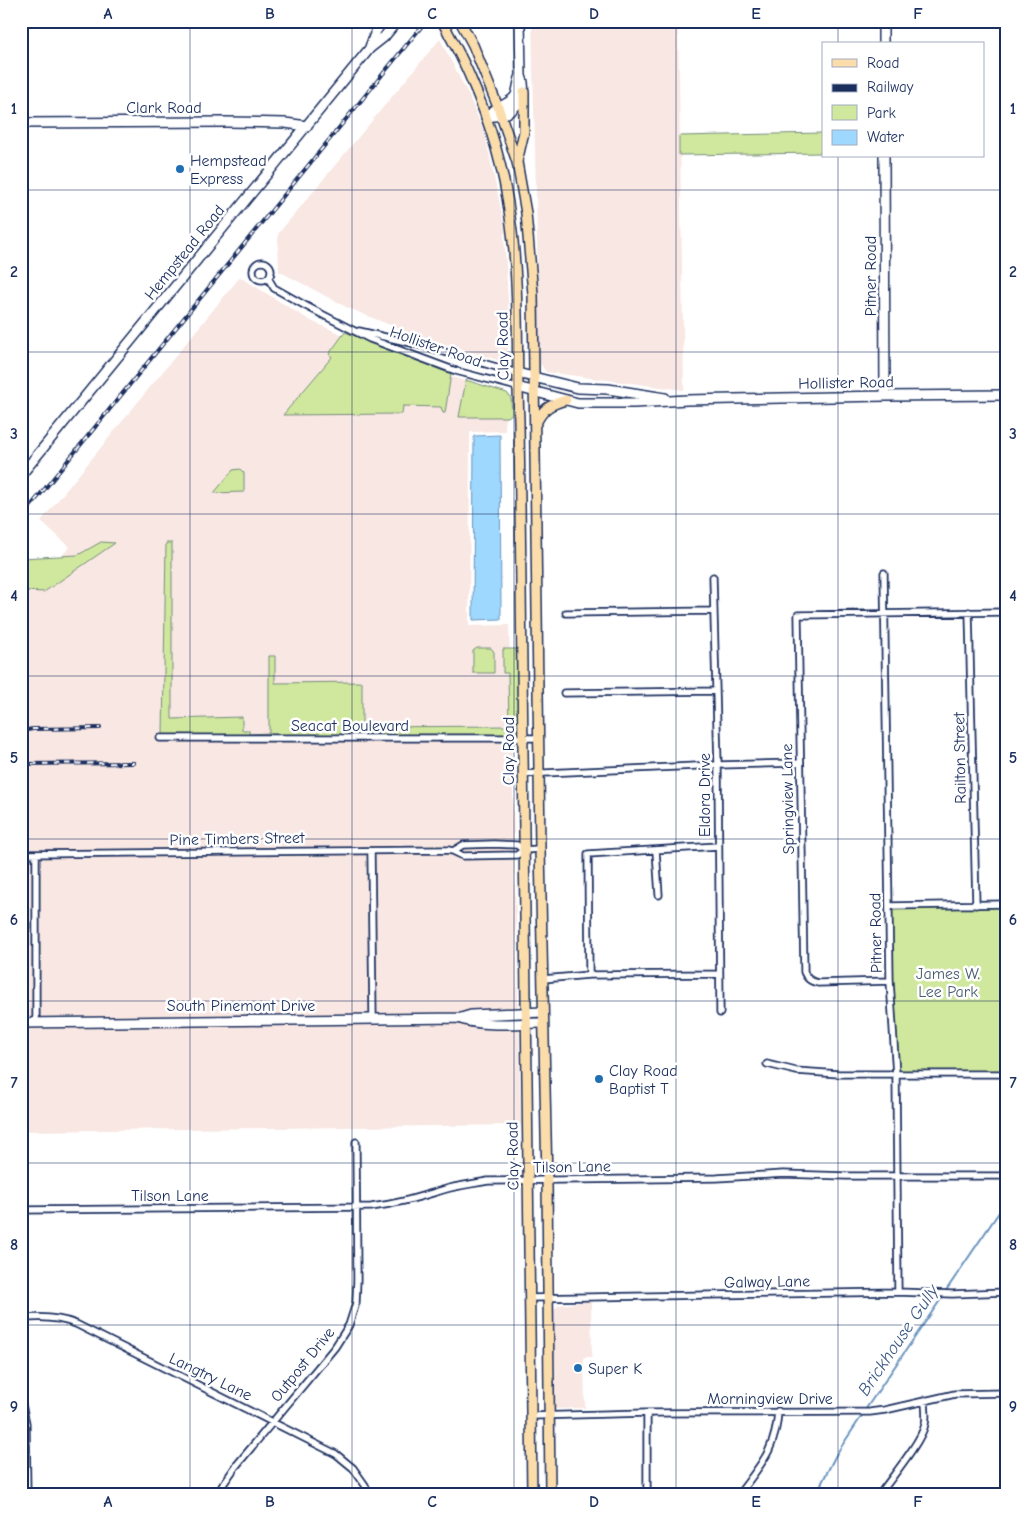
<svg xmlns="http://www.w3.org/2000/svg" width="1027" height="1515" font-family="'Comic Neue',sans-serif">
	<style>
		.built { fill: #f8e7e2 }
		.green { fill: #d0e89d; stroke: #768c7e }
		.water { fill: #9ed8fe; stroke: #6a94be }
		.lines { fill: none; stroke-linecap: round; stroke-linejoin: round }
		.stream { stroke: #6a94be; stroke-width: 2 }
		.street-casing { stroke: #1b2f5e; stroke-width: 9 }
		.secondary-casing { stroke: #1b2f5e; stroke-width: 12 }
		.primary-casing { stroke: #1b2f5e; stroke-width: 12 }
		.street { stroke: #fff; stroke-width: 5.5 }
		.secondary { stroke: #fff; stroke-width: 9 }
		.primary { stroke: #fbddab; stroke-width: 9 }
		.rail-casing { stroke: #1b2f5e; stroke-width: 4 }
		.rail { stroke: #fff; stroke-width: 2; stroke-dasharray: 5.5; stroke-linecap: butt }
		.grid { fill: none; stroke: #1b2f5e; stroke-width: 1; stroke-opacity: 0.55 }
		.poi-dot { fill: #1f6fb2; stroke: #fff; stroke-width: 2 }
		.labels { text-anchor: middle; stroke-width: 5; stroke-linejoin: round; paint-order: stroke }
		.street-label { font-size: 16px; fill: #1b2f5e; stroke: #fff }
		.poi-label { font-size: 16px; fill: #1b2f5e; stroke: #fff; text-anchor: start }
		.park-label { font-size: 16px; fill: #485d6e; stroke: #fff }
		.water-label { font-size: 18px; font-style: italic; fill: #3c5986; stroke: #fff }
		.neatline { fill: none; stroke: #1b2f5e; stroke-width: 2 }
		.grid-label { font-size: 16px; text-anchor: middle; font-weight: bold; fill: #1b2f5e }
	</style>
	<rect width="100%" height="100%" fill="#fff"/>
	<filter id="ink" filterUnits="userSpaceOnUse"><feTurbulence type="fractalNoise" baseFrequency=".02" numOctaves="2"/><feDisplacementMap in="SourceGraphic" scale="10" xChannelSelector="R" yChannelSelector="G"/><feConvolveMatrix kernelMatrix="1 2 1 2 8 2 1 2 1" color-interpolation-filters="sRGB"/></filter>
	<g filter="url(#ink)">
		<path class="built" d="M532,21H678L684,390L546,372L540,363Z
			M440,39L468,94L485,135L506,233H504L509,318L507,363L407,332L346,307L279,271L278,234Z
			M240,277L311,321L398,359L506,395L505,431L470,432L469,626L509,625L521,1125L21,1131V767L22,766L23,595L70,547L41,521Z
			M591,1301L592,1357H584L585,1408L554,1409L553,1311L559,1305Z"/>
		<path class="green" d="M823,133V153L679,155V136Z
			M345,332L451,374L445,413H443L441,407L403,406L402,414L283,415L332,357L329,354Z
			M466,380L507,393L511,398L512,414L508,417H459Z
			M240,469L244,473V492L214,493L233,470Z
			M101,542L115,543L44,592L23,591L21,761V558L78,555Z
			M166,543H172V719L242,717V730H249V734L269,733V656H275V683L362,682V727L509,726L508,673H503V649H517L518,735L163,736Z
			M477,648H491L494,652V673H473V651Z
			M1006,904V1074L896,1075L889,906Z"/>
		<path class="water" d="M500,435L501,619L473,620L474,436Z"/>
		<g class="lines">
			<path class="stream" d="M945,1292L1006,1202
				M865,1410L943,1296
				M816,1494L837,1453L863,1414"/>
			<g class="street-casing">
				<path id="street" d="M253 271a9 9 0 1 1 18 0a9 9 0 1 1-18 0Z
					M268,278L274,288L306,306L370,339L456,371L517,387
					M359,331L420,345L517,373
					M884,573L890,981L896,1075L898,1292
					M713,577L718,765L720,1013
					M969,612L976,905
					M566,613L714,611
					M564,693L716,691
					M160,738H539
					M523,774L718,765L800,763
					M371,851L373,1019
					M453,851L463,845L494,844L517,845L523,850
					M656,851L659,895
					M21,854L448,850L453,851L463,856L517,855L523,850L540,849
					M889,906L1006,904
					M589,975L588,854L718,846
					M543,979L589,975L719,974
					M890,981L818,983C810,981 807,979 804,972L798,615L1006,612
					M36,1023V854
					M767,1064L796,1071L839,1074H1006
					M21,1210L371,1207C399,1204 422,1196 450,1188C462,1185 476,1183 488,1181L717,1178L783,1174L846,1176H1006
					M529,1298L898,1292L952,1294L1006,1292
					M21,1319C41,1316 57,1317 76,1324L336,1454L353,1468L365,1485L369,1494
					M21,1400L26,1423L27,1494
					M532,1416L647,1413L870,1412L885,1410L955,1394L1006,1393
					M219,1494L222,1486L236,1466L335,1347L349,1325L356,1303L357,1280L356,1142
					M647,1494V1413
					M739,1494C761,1464 776,1450 778,1411
					M880,1494C891,1478 922,1441 925,1424C927,1416 925,1408 925,1400"/>
			</g>
			<g class="secondary-casing">
				<path id="secondary" d="M883,21V44
					M370,47L376,31L383,21
					M492,112C500,105 511,104 516,95C518,89 518,84 520,78
					M486,117C491,116 497,116 502,115C518,110 528,91 521,76L520,21
					M21,123L226,122L285,123L307,126
					M884,156L885,396
					M517,373L578,388L608,389L665,398
					M517,387L578,403H634L687,400L885,396L1006,395
					M21,475L370,48L384,37L397,21
					M461,1019C486,1027 517,1023 543,1023
					M21,1023L461,1018L471,1015L543,1012"/>
			</g>
			<g class="primary-casing">
				<path id="primary" d="M442,21C452,40 463,59 471,79C490,122 504,170 510,217C520,284 516,353 519,421L532,1494
					M460,21L473,45L498,107L517,162L526,213L533,294L540,849L547,1181L550,1494
					M517,162L524,132V92
					M535,425C543,409 548,405 566,400"/>
			</g>
			<use href="#street" class="street"/>
			<use href="#secondary" class="secondary"/>
			<use href="#primary" class="primary"/>
			<g class="rail-casing">
				<path id="rail" d="M21,518L426,21
					M21,731L33,729L100,728
					M21,764L134,763"/>
			</g>
			<use href="#rail" class="rail"/>
		</g>
	</g>
	<path class="grid" d="M190,21V1494M352,21V1494M514,21V1494M676,21V1494M838,21V44M838,156V1494M21,190H1006M21,352H1006M21,514H1006M21,676H1006M21,839H1006M21,1001H1006M21,1163H1006M21,1325H1006"/>
	<g class="poi-dot">
		<circle cx="180" cy="169" r="5"/>
		<circle cx="599" cy="1079" r="5"/>
		<circle cx="578" cy="1368" r="5"/>
	</g>
	<g class="labels">
		<g class="street-label">
			<text x="164" y="113">Clark Road</text>
			<text transform="translate(184 252) rotate(-51)" y="6">Hempstead Road</text>
			<text transform="translate(870 276) rotate(-90)" y="6">Pitner Road</text>
			<text transform="translate(436 346) rotate(19)" y="6">Hollister Road</text>
			<text transform="translate(502 346) rotate(-91)" y="6">Clay Road</text>
			<text transform="translate(846 382) rotate(-1)" y="6">Hollister Road</text>
			<text x="350" y="731">Seacat Boulevard</text>
			<text transform="translate(508 751) rotate(-90)" y="6">Clay Road</text>
			<text transform="translate(959 758) rotate(-91)" y="6">Railton Street</text>
			<text transform="translate(704 795) rotate(-90)" y="6">Eldora Drive</text>
			<text transform="translate(787 799) rotate(-91)" y="6">Springview Lane</text>
			<text transform="translate(237 838) rotate(-1)" y="6">Pine Timbers Street</text>
			<text transform="translate(875 933) rotate(-91)" y="6">Pitner Road</text>
			<text x="241" y="1011">South Pinemont Drive</text>
			<text transform="translate(512 1156) rotate(-91)" y="6">Clay Road</text>
			<text transform="translate(572 1166) rotate(-1)" y="6">Tilson Lane</text>
			<text x="170" y="1201">Tilson Lane</text>
			<text transform="translate(767 1281) rotate(-1)" y="6">Galway Lane</text>
			<text transform="translate(302 1364) rotate(-51)" y="6">Outpost Drive</text>
			<text transform="translate(211 1376) rotate(26)" y="6">Langtry Lane</text>
			<text x="770" y="1404">Morningview Drive</text>
		</g>
		<g class="poi-label">
			<text x="190" y="166">Hempstead<tspan x="190" dy="18">Express</tspan></text>
			<text x="609" y="1076">Clay Road<tspan x="609" dy="18">Baptist T</tspan></text>
			<text x="588" y="1374">Super K</text>
		</g>
		<g class="park-label">
			<text x="948" y="979">James W.<tspan x="948" dy="18">Lee Park</tspan></text>
		</g>
		<g class="water-label">
			<text transform="translate(898 1340) rotate(-56)" y="6">Brickhouse Gully</text>
		</g>
	</g>
	<rect width="1027" height="1515" fill="none" stroke="#fff" stroke-width="55"/>
	<rect x="822" y="42" width="162" height="115" fill="#ffffff" stroke="#a4acbf"/>
	<rect x="832" y="59" width="25" height="8" fill="#fbddab" stroke="#a4acbf"/>
	<text x="867" y="68" font-size="15" fill="#1b2f5e">Road</text>
	<rect x="832" y="84" width="25" height="8" fill="#1b2f5e" stroke="#a4acbf"/>
	<text x="867" y="92" font-size="15" fill="#1b2f5e">Railway</text>
	<rect x="832" y="105" width="25" height="15" fill="#d0e89d" stroke="#a4acbf"/>
	<text x="867" y="118" font-size="15" fill="#1b2f5e">Park</text>
	<rect x="832" y="130" width="25" height="15" fill="#9ed8fe" stroke="#a4acbf"/>
	<text x="867" y="142" font-size="15" fill="#1b2f5e">Water</text>
	<rect x="28" y="28" width="972" height="1460" class="neatline"/>
	<g class="grid-label">
		<text x="108" y="19">A</text>
		<text x="270" y="19">B</text>
		<text x="432" y="19">C</text>
		<text x="594" y="19">D</text>
		<text x="756" y="19">E</text>
		<text x="918" y="19">F</text>
		<text x="14" y="114">1</text>
		<text x="1013" y="114">1</text>
		<text x="14" y="277">2</text>
		<text x="1013" y="277">2</text>
		<text x="14" y="439">3</text>
		<text x="1013" y="439">3</text>
		<text x="14" y="601">4</text>
		<text x="1013" y="601">4</text>
		<text x="14" y="763">5</text>
		<text x="1013" y="763">5</text>
		<text x="14" y="925">6</text>
		<text x="1013" y="925">6</text>
		<text x="14" y="1088">7</text>
		<text x="1013" y="1088">7</text>
		<text x="14" y="1250">8</text>
		<text x="1013" y="1250">8</text>
		<text x="14" y="1412">9</text>
		<text x="1013" y="1412">9</text>
		<text x="108" y="1507">A</text>
		<text x="270" y="1507">B</text>
		<text x="432" y="1507">C</text>
		<text x="594" y="1507">D</text>
		<text x="756" y="1507">E</text>
		<text x="918" y="1507">F</text>
	</g>
</svg>
